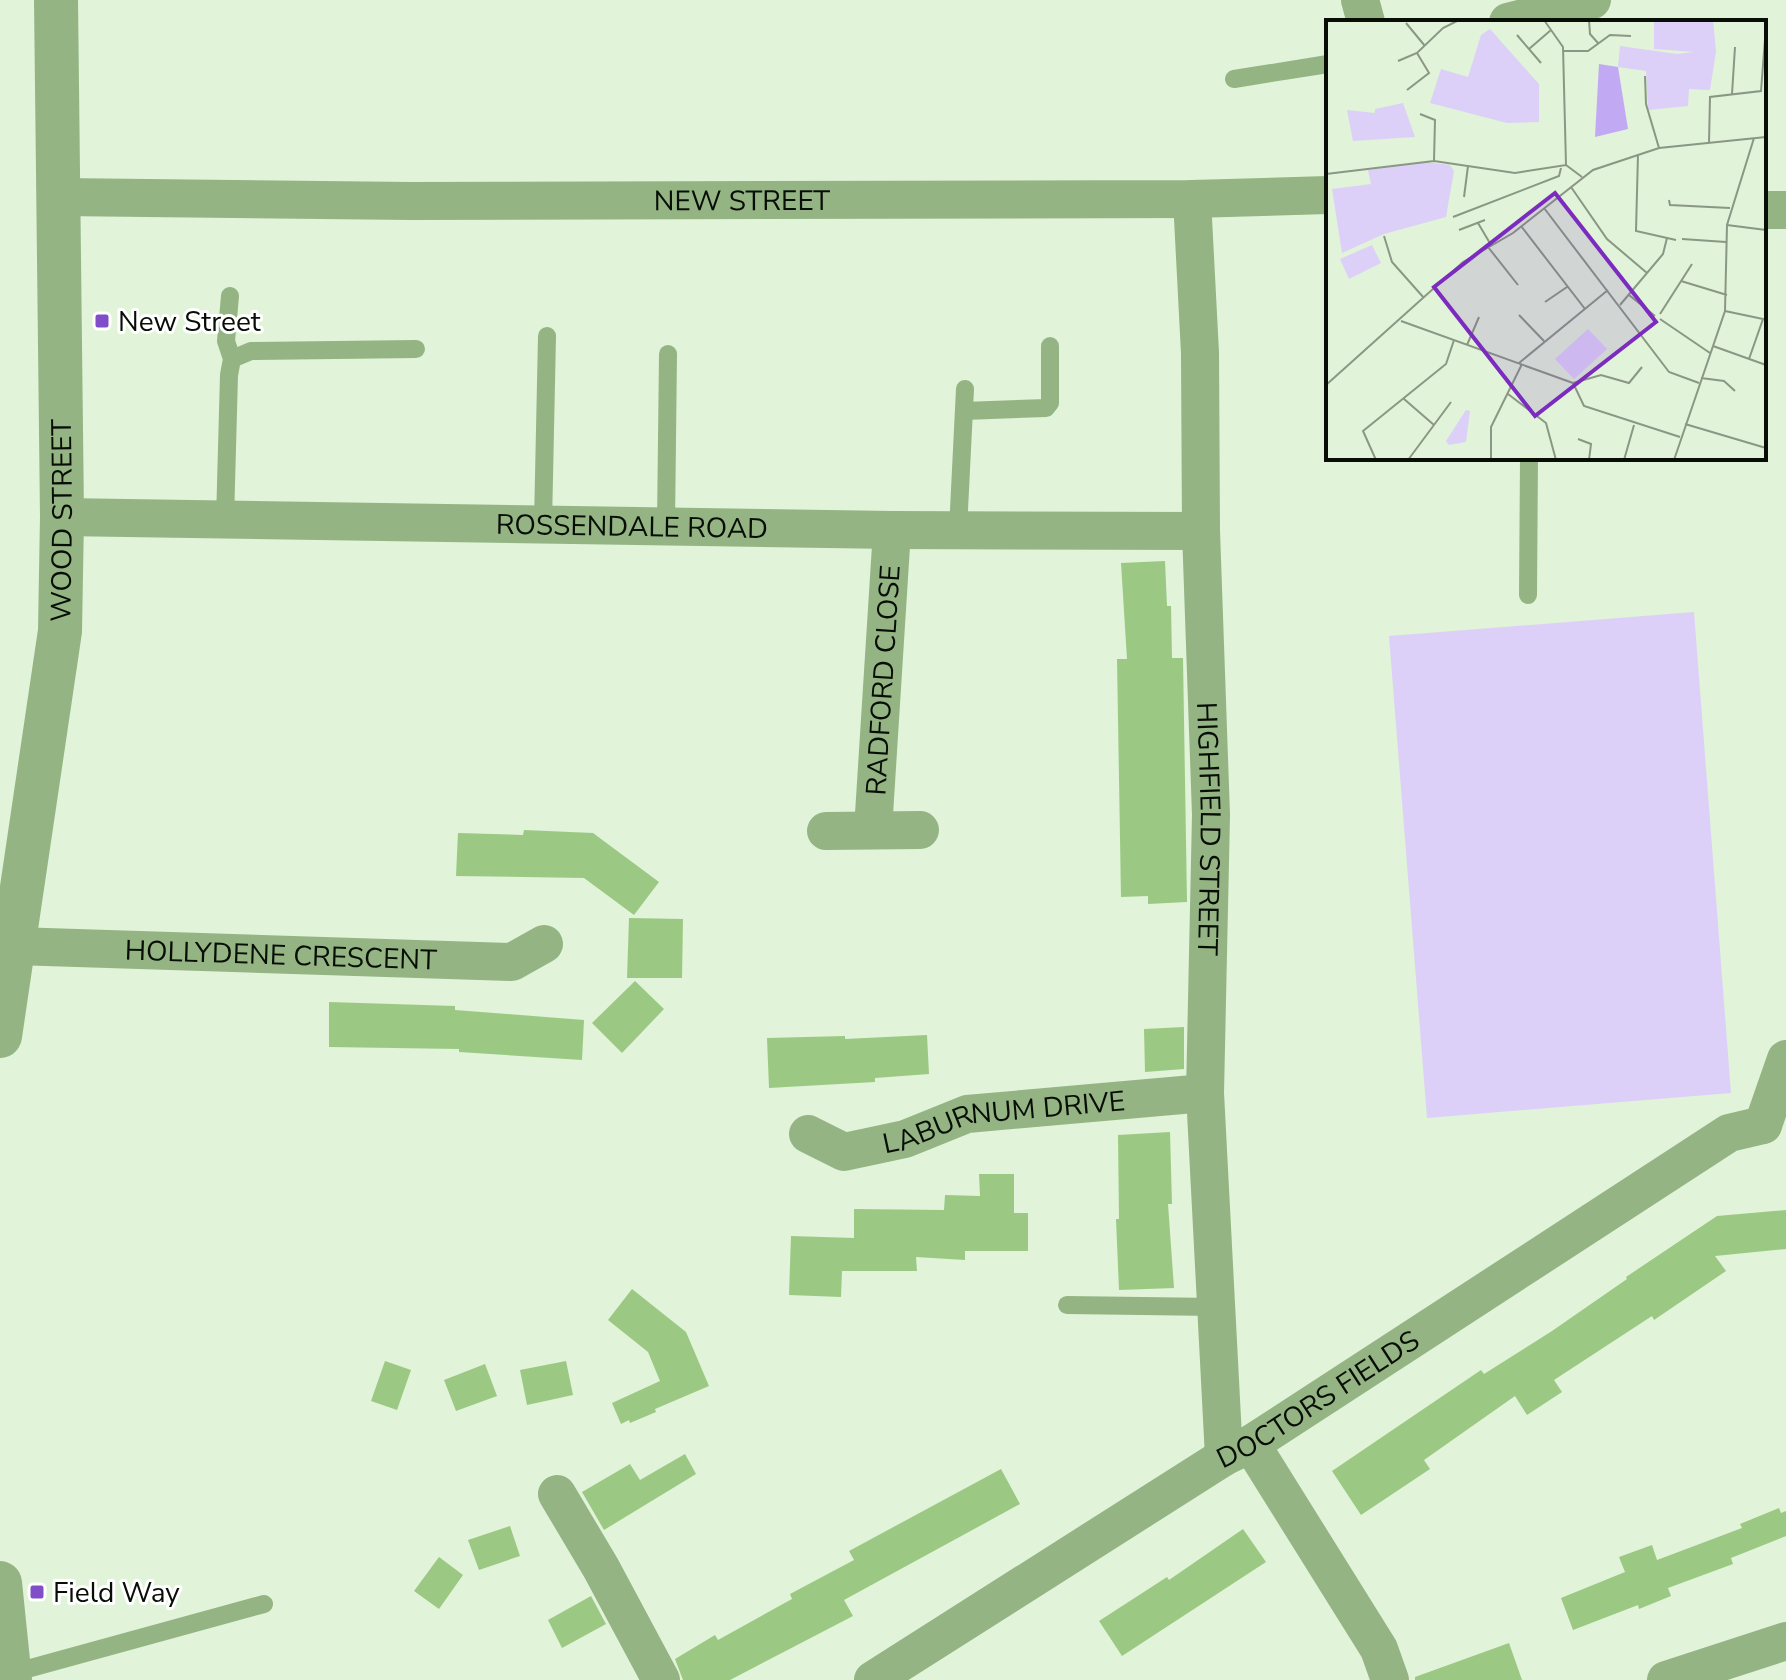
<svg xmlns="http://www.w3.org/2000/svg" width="1786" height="1680" font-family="'Nunito Sans',sans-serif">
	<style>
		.green { fill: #dcd0f8 }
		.building { fill: #9bc983 }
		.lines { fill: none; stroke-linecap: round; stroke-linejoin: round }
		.service { stroke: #94b484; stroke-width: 18 }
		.minor { stroke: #94b484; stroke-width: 38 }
		.tertiary { stroke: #94b484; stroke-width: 44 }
		.poi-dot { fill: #804ec7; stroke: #fff; stroke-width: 3 }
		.labels { text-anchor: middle; stroke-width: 6; stroke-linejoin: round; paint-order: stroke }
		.street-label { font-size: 28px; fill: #080e06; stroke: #fff }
		.poi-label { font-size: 28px; fill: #080e06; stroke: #fff; text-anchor: start }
		.inset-road { fill: none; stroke: #8a9784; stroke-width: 2 }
		.view { fill: #7b2cbf; fill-opacity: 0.15; stroke: #7b2cbf; stroke-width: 4 }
		.inset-edge { fill: none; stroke: #080e06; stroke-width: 4 }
	</style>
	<rect width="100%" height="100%" fill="#e1f3d8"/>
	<path class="green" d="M1694,612L1731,1093L1427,1118L1389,636Z"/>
	<path class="building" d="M1165,561L1167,606H1171L1172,658H1183L1187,902L1148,904V896L1121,897L1117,659H1127L1121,563Z
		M524,830L593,833L659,882L634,915L584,878L456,876L458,833L523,835Z
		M629,918L683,919L682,978H627Z
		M635,981L664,1009L622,1053L592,1023Z
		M329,1002L455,1006V1010L584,1020L582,1060L459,1052V1049L329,1047Z
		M1184,1027V1069L1145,1072L1144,1029Z
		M927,1035L929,1074L875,1078V1082L769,1088L767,1038L845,1036V1039Z
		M1170,1132L1172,1204H1168L1174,1288L1119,1290L1116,1219H1119L1118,1135Z
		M979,1174H1014V1213H1028V1251H965V1260L916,1257L917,1271H842L841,1297L789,1295L791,1236L854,1238V1209L944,1210L945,1195L980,1196Z
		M1786,1210V1249L1715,1256L1726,1271L1654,1320L1652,1316L1554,1380L1562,1392L1527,1415L1515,1396L1424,1460L1430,1469L1361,1515L1332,1471L1481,1370L1484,1374L1552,1331L1627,1279L1626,1277L1717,1216Z
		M632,1289L686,1332L709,1386L655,1409L656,1412L630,1423L629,1420L621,1424L612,1403L660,1381L648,1352L608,1320Z
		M385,1361L411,1370L397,1410L371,1401Z
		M566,1361L573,1395L527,1405L520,1370Z
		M485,1364L497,1396L456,1411L444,1380Z
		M685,1454L696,1474L604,1530L582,1492L630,1464L640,1480Z
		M1001,1469L1020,1504L844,1600L853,1616L730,1680H683L675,1659L715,1635L718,1640L792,1599L790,1594L854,1560L849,1551Z
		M1779,1508L1781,1513L1786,1511V1536L1731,1558L1733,1564L1668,1588L1671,1596L1639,1609L1638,1605L1573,1630L1561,1598L1625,1572L1619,1557L1652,1545L1657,1560L1742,1528L1740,1524Z
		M510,1526L520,1556L479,1570L468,1540Z
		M1243,1529L1266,1562L1122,1656L1099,1621L1167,1577L1169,1580Z
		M439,1557L463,1575L439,1609L414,1591Z
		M591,1596L606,1624L562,1648L548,1620Z
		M1509,1643L1522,1680H1415V1677Z"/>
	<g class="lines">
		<path class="service" d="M1234,79L1328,64
			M230,296L226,341L232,359
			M964,411L1046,408L1050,403V346
			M225,521L229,375L232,359L251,351L416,349
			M543,524L547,336
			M666,525L668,354
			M958,530L965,389
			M1528,595L1529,458
			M1067,1305L1216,1307
			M9,1674L264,1604"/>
		<g class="minor">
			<path d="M1360,0L1366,22"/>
			<path d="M1508,22L1592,0"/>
			<path id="s1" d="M60,197L411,201L1192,199L1328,195"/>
			<path id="s2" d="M1192,199L1200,353L1201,531L1211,815L1205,1093L1224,1457"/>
			<path d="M1764,210H1786"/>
			<path id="s3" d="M62,517L892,530L1201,531"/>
			<path id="s4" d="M873,830L892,530"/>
			<path d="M826,831L920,830"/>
			<path id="s5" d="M15,946L512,962L544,944"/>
			<path d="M1763,1125L1786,1059"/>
			<path id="s6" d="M808,1134L844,1152L905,1139L967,1114L1205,1093"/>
			<path d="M1251,1444L1379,1649L1390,1680"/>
			<path d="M557,1494L601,1568L661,1680"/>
			<path id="s7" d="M873,1680L1224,1457L1251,1444L1729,1133L1763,1125"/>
			<path d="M1666,1680L1786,1641"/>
		</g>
		<g class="tertiary">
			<path id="s8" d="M0,1036L60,631L62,517L56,0"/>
			<path d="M0,1583L10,1680"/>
		</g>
	</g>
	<g class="poi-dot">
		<rect x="94" y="313" width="16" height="16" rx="4"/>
		<rect x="29" y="1584" width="16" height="16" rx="4"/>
	</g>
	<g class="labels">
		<g class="street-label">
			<text dy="10" stroke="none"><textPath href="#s1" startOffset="682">NEW STREET</textPath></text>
			<text dy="10" stroke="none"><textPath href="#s8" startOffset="520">WOOD STREET</textPath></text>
			<text dy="10" stroke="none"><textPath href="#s3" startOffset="570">ROSSENDALE ROAD</textPath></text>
			<text dy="10" stroke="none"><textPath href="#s4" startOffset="150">RADFORD CLOSE</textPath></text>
			<text dy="10" stroke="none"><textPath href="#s2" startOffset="630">HIGHFIELD STREET</textPath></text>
			<text dy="10" stroke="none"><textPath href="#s5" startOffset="266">HOLLYDENE CRESCENT</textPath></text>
			<text dy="10" stroke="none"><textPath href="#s6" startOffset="204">LABURNUM DRIVE</textPath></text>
			<text dy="10" stroke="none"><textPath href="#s7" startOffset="526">DOCTORS FIELDS</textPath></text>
		</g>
		<g class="poi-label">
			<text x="118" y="331">New Street</text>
			<text x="53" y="1602">Field Way</text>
		</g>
	</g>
	<g transform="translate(1326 20)">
		<rect width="440" height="440" fill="#e1f3d8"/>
		<path d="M328,0H387L390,31L384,70L363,69L362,86L322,90L320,51L292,47L294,26L351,34L368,32L328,29ZM164,9L213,64V102L181,103L104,83L115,49L142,57L155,15ZM77,83L89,117L27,121L21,90L49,93V89ZM99,142L124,145L128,151L120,197L58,214L16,233L6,169L45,164L42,150ZM46,225L55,243L23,259L14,239ZM262,309L281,329L248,359L229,339ZM140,390L144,391L140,422L123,425L120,421Z" fill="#dcd0f8"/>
		<path d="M273,44L292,47L302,109L269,117Z" fill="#c2a9f4"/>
		<path class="inset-road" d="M218,0L237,27L240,145M263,0L264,14L272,23M80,3L99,26M191,15L215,43M203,29L225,10M237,31H262L284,15L305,16M72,41L91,33L117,8L133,0M319,56L320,84L333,128M81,70L103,53L91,33M406,74L409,27M94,94L109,100L108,141M383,123L384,77L435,71L440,6M312,134L310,211L350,220M0,154L108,141L189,153L240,145L256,157M245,167L281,219L321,253M138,177L142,146M343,180L344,185L404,188M218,188L343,352L373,363M127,197L233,156L235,148M152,203L165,225M401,205L440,210M195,206L259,289M133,210L159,200M58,216L66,242L98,278M356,219L400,222M162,227L192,265M355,261L401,275M303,275L329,296M219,282L241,267M294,285L337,234L341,218M399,291L437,299L423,339M334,294L366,244M193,295L218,321M334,299L384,333M75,301L247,363M141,325L153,297M387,326L440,345M193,343L282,270M375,358L398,361L409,371M247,363L258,386L354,417M247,363L275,355L303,363L316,347M0,365L137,242L187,213L267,150L333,128L440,117M182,374L220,403L230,440M78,379L108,405M359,404L440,428M252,419L265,424L263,440M50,440L37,411L120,344L128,320M82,440L125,382M165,440V407L196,344M298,440L308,405M348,440L399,291L401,205L428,118"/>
		<path class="view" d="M229,173L330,302L209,396L108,267Z"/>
		<rect width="440" height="440" class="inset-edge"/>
	</g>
</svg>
